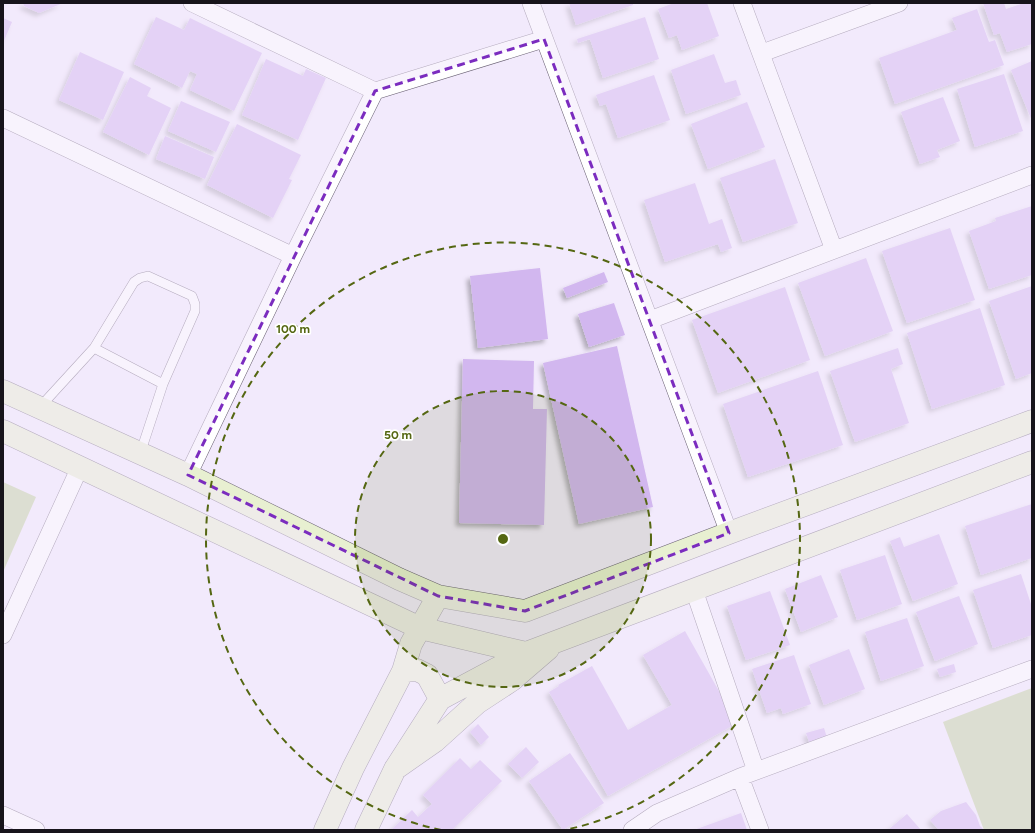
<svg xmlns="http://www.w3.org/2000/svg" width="1035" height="833" font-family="Figtree,sans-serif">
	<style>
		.green { fill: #c2d19f }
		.building { fill: #d2b7ef; filter: url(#shadow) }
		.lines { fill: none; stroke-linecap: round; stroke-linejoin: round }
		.lane-casing { stroke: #6b6275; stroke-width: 10 }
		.street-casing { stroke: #6b6275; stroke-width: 18 }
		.secondary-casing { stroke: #6b6275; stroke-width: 23 }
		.lane { stroke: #fff; stroke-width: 9 }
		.street { stroke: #fff; stroke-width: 17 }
		.secondary { stroke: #e8f0d1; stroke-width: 22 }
		.marked { fill: none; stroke: #7b2cbf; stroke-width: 3; stroke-dasharray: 8 5; stroke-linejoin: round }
		.ring { fill: none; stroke: #556712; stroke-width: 2; stroke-dasharray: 7 5 }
		.centre { fill: #556712; stroke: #fff; stroke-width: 2 }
		.ring-label { font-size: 12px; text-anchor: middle; font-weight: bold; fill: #556712; stroke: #fff; stroke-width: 3.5; stroke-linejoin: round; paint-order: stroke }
	</style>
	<defs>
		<filter id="shadow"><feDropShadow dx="-3.5" dy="3.5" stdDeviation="2" flood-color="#0004"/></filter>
	</defs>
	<rect width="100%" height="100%" fill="#f2eafc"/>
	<path class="green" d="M3,482L36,497L3,572Z
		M1032,688V830H984L943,722Z"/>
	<path class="building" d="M23,3H63L39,13L24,6Z
		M569,3H633V5L576,25Z
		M674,3H707L719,36L682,50L677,35L669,38L658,9Z
		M983,3H1004L1006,9L1024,3H1032V44L1007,52L1000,33L994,35Z
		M977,9L989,42L995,40L1004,65L895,104L879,58L957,30L952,18Z
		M156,17L184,30L190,18L262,53L234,111L190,90L197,74L190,71L182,88L134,64Z
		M645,17L659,59L603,78L590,39L578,43L577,39Z
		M3,18L12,22L3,43Z
		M80,52L124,72L103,120L59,100Z
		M714,54L725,83L736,80L741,95L686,114L671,70Z
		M266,59L303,76L306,69L326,78L298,140L242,115Z
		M1032,61V121L1011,70Z
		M1004,74L1023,131L975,147L957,89Z
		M654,75L670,120L618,138L606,104L600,106L596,95Z
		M130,77L151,88L147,96L171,108L149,155L103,132Z
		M943,97L960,141L937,150L940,157L920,164L901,112Z
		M181,101L230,122L216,152L168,131Z
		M747,102L765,147L708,169L691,124Z
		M237,124L301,155L289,179L292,180L273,218L207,185Z
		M165,136L214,157L205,179L156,159Z
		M775,159L798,223L743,242L720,178Z
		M695,183L709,224L722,219L732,248L721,252L718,244L665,262L644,200Z
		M1032,206V275L989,289L969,231L996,221L995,218Z
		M950,228L975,300L907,323L882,251Z
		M866,258L893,331L825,356L798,283Z
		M540,268L548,339L478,348L470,276Z
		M604,272L608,282L567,298L563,288Z
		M1032,286V373L1016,379L989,301Z
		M785,287L810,360L718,393L692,320Z
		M614,303L625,335L589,347L578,314Z
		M980,308L1005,385L932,409L907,333Z
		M617,346L653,507L579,524L543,363Z
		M898,348L903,364L891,369L909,423L855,442L830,371Z
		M463,359L534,361L533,409H547L544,525L459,523Z
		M818,371L843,445L748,477L723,404Z
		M1032,504V558L981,575L965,526Z
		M939,534L958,584L913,601L890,541L900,537L904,547Z
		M885,555L902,604L857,620L840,570Z
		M1021,574L1032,607V635L993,648L973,590Z
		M821,575L838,617L801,632L785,589Z
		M770,591L790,645L746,660L727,606Z
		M959,596L978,644L935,661L916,612Z
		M907,618L924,666L881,681L865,632Z
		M685,631L737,723L608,796L549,692L559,686L558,685L592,666L628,730L672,705L643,655Z
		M849,649L865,689L824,705L809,665Z
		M794,655L811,704L783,714L781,708L767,713L752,669Z
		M954,664L956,672L940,677L937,669Z
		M478,724L489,737L481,745L470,732Z
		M824,728L828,741L811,747L806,733Z
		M526,747L539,762L522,778L508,764Z
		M570,753L604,803L563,830L529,781Z
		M460,758L471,769L480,760L502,781L452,830H391L412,810L418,817L432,804L423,795Z
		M966,802L976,815L980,826L984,830H939L930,820L941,811Z
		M741,813L747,830H694Z
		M907,814L921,830H888Z"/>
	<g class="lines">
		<g class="lane-casing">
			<path id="lane" d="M94,348L134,282L140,278L148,276L192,296L195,304V311L163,384
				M40,407L94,348L163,384L140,454"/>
		</g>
		<g class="street-casing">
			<path id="street" d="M192,3L375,91
				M531,3L729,533
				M742,3L834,250
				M762,53L899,3
				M3,118L293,256
				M650,320L1032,175
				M188,475L293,256L375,91L544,39
				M694,590L756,771
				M3,635L80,467
				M740,777L760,830
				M3,815L36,830
				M632,830L657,813L740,777L1032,669"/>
		</g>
		<g class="secondary-casing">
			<path id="secondary" d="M3,391L188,475L399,579L438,596L525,611L729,533L1032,421
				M3,431L420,628L526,653L1032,462
				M440,699L526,653
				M395,769L435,741L477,703L512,680L548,649
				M325,830L353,768L403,671L411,644L438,596
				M366,830L395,769L440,699L427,675L417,670L403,671"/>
		</g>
		<use href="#lane" class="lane"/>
		<use href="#street" class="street"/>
		<use href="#secondary" class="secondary"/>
	</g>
	<path d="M0 0H1035V833H0ZM544,39L729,533L525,611L438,596L188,475L375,91Z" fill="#f2eafc" fill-opacity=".55" fill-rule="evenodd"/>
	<path class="marked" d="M544,39L729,533L525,611L438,596L188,475L375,91Z"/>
	<circle cx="503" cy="539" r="148" fill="#556712" fill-opacity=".12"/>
	<g class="ring">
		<circle cx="503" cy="539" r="148"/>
		<path d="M441 830A297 297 0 1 1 565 830"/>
	</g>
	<circle cx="503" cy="539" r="6" class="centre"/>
	<g class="ring-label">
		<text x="293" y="333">100 m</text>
		<text x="398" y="439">50 m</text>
	</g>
	<rect width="1035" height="833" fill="none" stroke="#17141b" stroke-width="8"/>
</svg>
